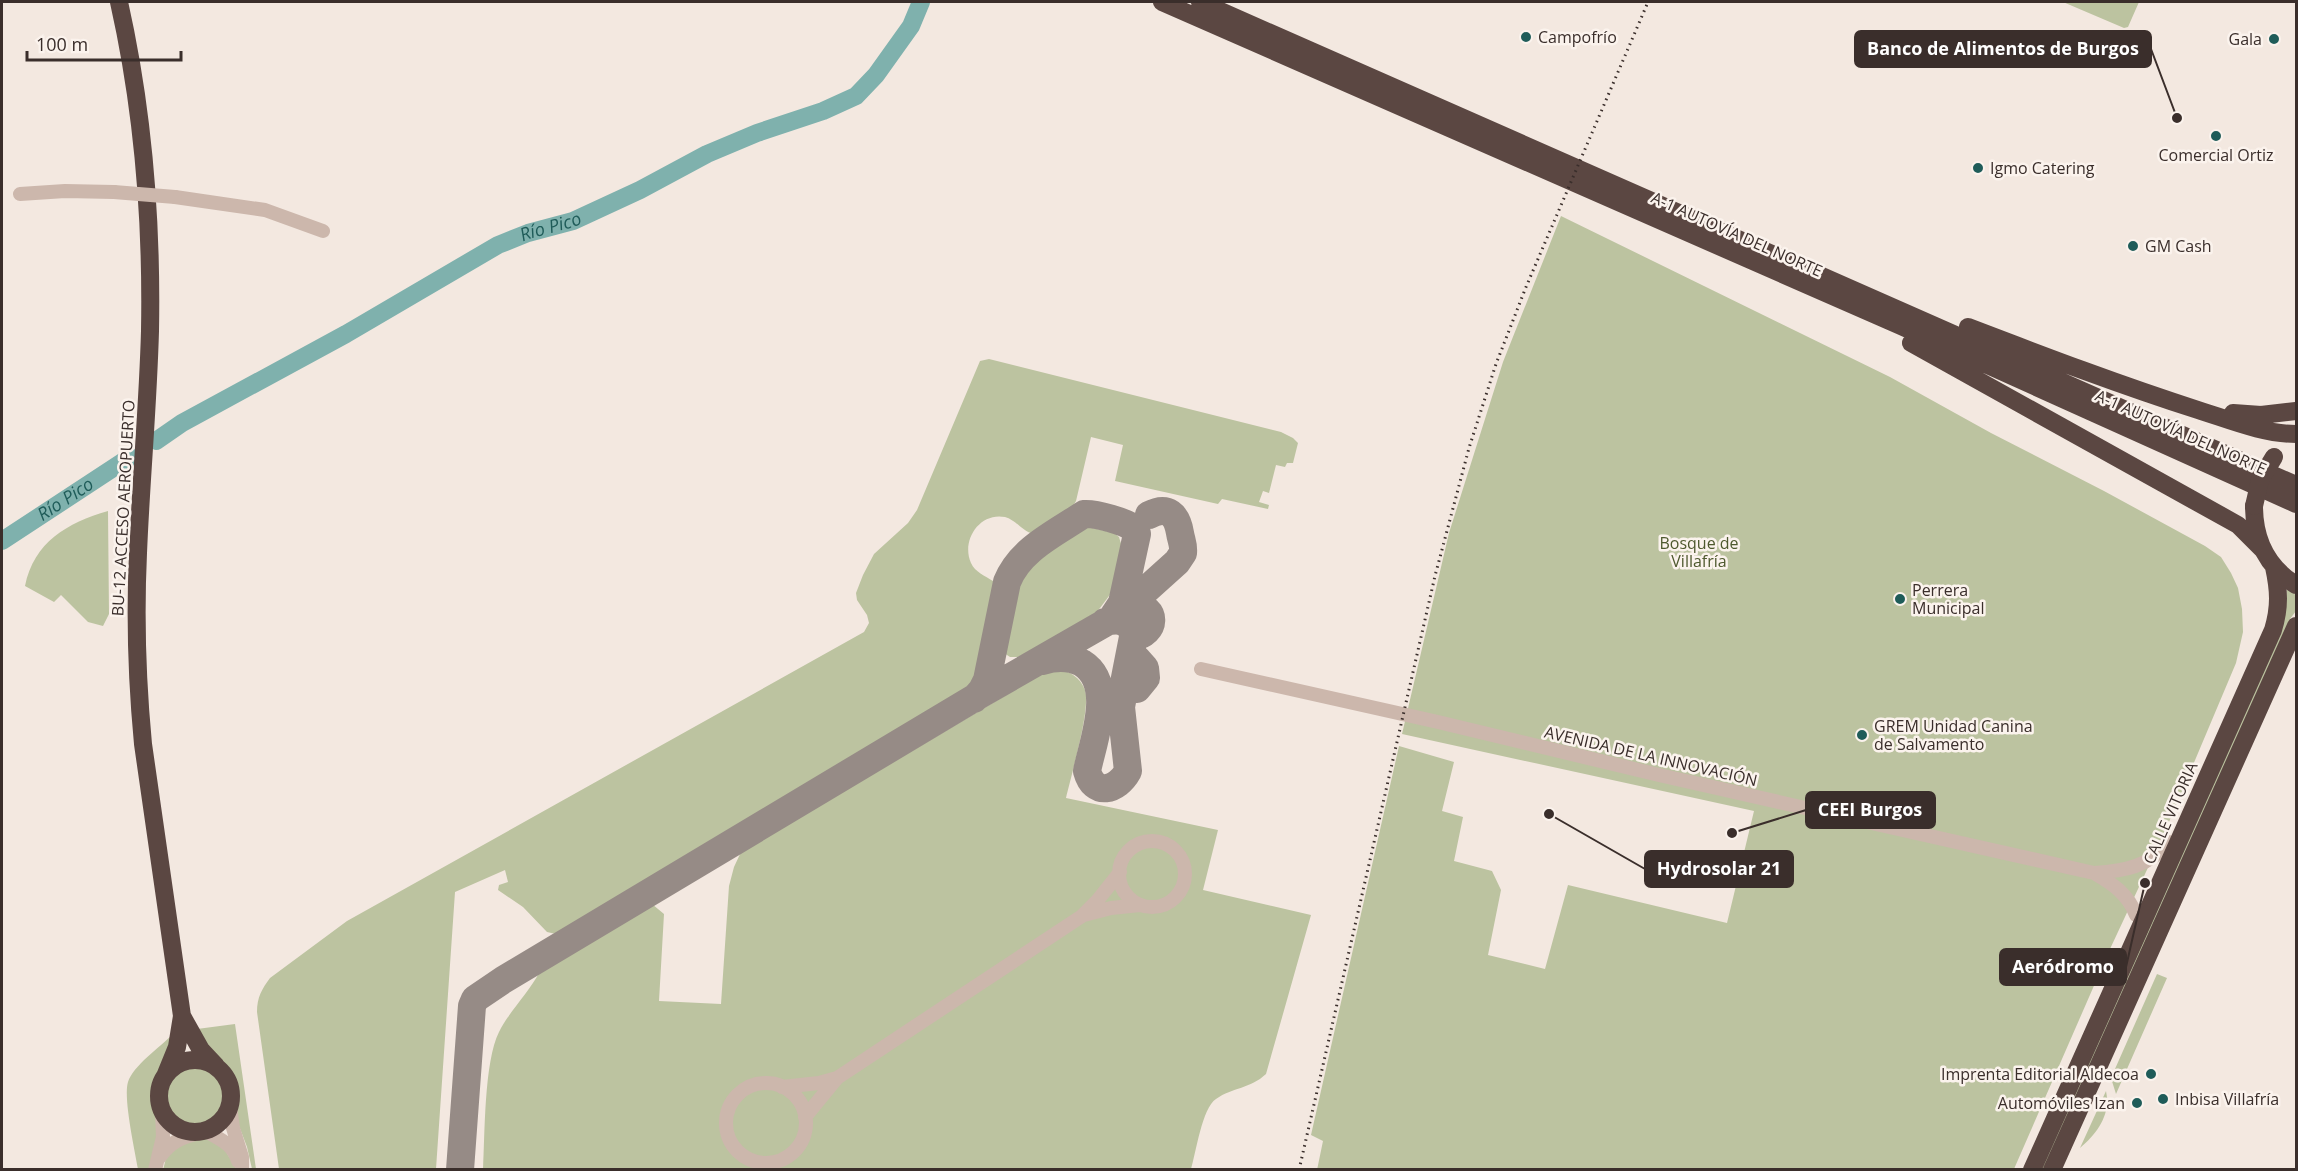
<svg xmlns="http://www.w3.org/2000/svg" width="2298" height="1171" font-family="'Open Sans',sans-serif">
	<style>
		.green { fill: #bcc3a0 }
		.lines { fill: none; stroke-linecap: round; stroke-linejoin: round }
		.river { stroke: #7fb1ad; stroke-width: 18 }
		.taxiway { stroke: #968b86; stroke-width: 28 }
		.minor { stroke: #ccb7ac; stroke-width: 14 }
		.highway { stroke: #5b4742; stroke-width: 18 }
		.rail { stroke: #3a2e2b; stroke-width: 3; stroke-dasharray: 1.5 4.5; stroke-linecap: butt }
		.minor-bridge { stroke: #ccb7ac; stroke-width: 14 }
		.highway-bridge { stroke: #5b4742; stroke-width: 18 }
		.poi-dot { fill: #1f5c59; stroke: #fbf3ed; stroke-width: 2 }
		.labels { text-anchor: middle; stroke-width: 5; stroke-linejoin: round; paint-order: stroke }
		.poi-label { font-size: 16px; fill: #3a2e2b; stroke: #fbf3ed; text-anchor: start }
		.street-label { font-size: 16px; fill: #3a2e2b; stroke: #fbf3ed }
		.park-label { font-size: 16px; fill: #4e592e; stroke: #fbf3ed }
		.water-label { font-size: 18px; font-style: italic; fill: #1f5c59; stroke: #fbf3ed }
		.leader { fill: none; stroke: #3a2e2b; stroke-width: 2 }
		.callout-dot { fill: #3a2e2b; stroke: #fbf3ed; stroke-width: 2 }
		.callout { fill: #3a2e2b; stroke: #3a2e2b; stroke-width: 2 }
		.callout-label { font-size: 18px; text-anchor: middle; font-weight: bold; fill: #fff }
	</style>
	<rect width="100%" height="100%" fill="#f3e8e0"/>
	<path class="green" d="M2063,2H2139L2128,27L2124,28Z
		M1561,216L1890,377L1991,433L2104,491L2205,546L2221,557L2231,573L2238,588L2242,609L2243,632L2236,663L2166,829L2110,949L2014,1169L1317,1170L1323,1141L1311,1135L1399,746L1454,762L1442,811L1463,817L1454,861L1492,871L1501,890L1488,955L1545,969L1568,885L1727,923L1754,811L1402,734L1449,533L1503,362Z
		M989,359L1281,432L1293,438L1298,443L1293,463H1287L1285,467L1276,465L1269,493L1263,491L1259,502L1269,505L1268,509L1222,499L1218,504L1115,481L1123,445L1091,437L1076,501C1067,518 1050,526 1033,534C1022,531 1016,520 1005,517C979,512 961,541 971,563C975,572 985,576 993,581L996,589L976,680L967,689L556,934L547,932L523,907L498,890L499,885L508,882L505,870L455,892L436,1169H279L257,1012C257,997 262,989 270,978L347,921L864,632L869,623L867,615L857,600L856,593L863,575L874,554L908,523L917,510L980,361Z
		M108,511L109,614L103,626L88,622L61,595L54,602L25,586C34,542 67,523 108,511Z
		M1084,526L1114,533L1119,537L1122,547L1112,592L1097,612L1030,651L1018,657H1010L1004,653L1003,647C1008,624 1011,589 1023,569C1032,554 1068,533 1084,526Z
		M2287,589L2296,595V611L2290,619L2045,1169L2040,1170L2285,614Z
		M1056,669C1070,671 1080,677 1085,690C1091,708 1071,776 1066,798L1218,830L1203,890L1311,915L1266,1074C1250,1089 1233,1087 1216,1099C1202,1108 1196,1153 1191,1169L483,1170C485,1134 484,1062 499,1032C510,1010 529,993 540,971L652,904L664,914L659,1001L721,1004L729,886L734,867L741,852L1045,672Z
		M2157,974L2167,978L2116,1094L2111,1078Z
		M235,1024L256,1169H252L247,1147L236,1118L238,1099L237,1084L233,1074L211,1053L197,1029Z
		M172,1035L170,1054L153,1090L159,1130L149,1169H138C135,1151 123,1098 128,1082C133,1066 160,1047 172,1035Z
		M165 1096a30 30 0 1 1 60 0a30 30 0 1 1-60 0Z
		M2106,1091C2111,1114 2098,1133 2080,1148Z
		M212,1138L219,1140L237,1170H163L167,1154L186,1139Z"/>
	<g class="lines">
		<g class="river">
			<path id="s1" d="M156,441L182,423L346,334L498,245L528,233L573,221L640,190L707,154L757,133L823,111L856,96L876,75L911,26L921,2"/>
			<path id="s2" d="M2,541L130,457"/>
		</g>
		<path class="taxiway" d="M1117,616C1123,613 1129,608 1135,607C1157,606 1157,634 1133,637L1123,688L1137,689L1146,678L1145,668L1137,659
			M1042,661C1055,657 1069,656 1082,663C1116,684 1093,741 1087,771C1094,797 1117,791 1128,771L1121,707L1134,636C1129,620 1120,619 1105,622
			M974,699L982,690L987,680L1007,582C1020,549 1056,533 1084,514C1095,513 1128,522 1136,530L1137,534L1122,603L1114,615
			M460,1170L472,1006L475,999L503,980L981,694L1117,616L1177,562L1183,553C1184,545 1181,540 1180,533C1177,515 1168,505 1149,515"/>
		<path class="minor" d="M20,194L65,191L114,192
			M175,197L265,210L323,231
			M1201,669L1438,722L1659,775L2094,873C2124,871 2149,867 2169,842
			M1119 874a33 33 0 1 1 66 0a33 33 0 1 1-66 0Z
			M2094,873C2113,884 2128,894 2136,915
			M1084,915L1111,908L1140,905
			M726 1123a40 40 0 1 1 80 0a40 40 0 1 1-80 0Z
			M782,1087L819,1083L837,1078L1082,916L1097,901L1120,872
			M230,1106L233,1128L242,1157V1170
			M805,1117L837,1078
			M206,1131C221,1140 232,1143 238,1161
			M159,1158C170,1142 180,1138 199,1133
			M155,1170L163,1137L162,1114"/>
		<path class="highway" d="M119,2C143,109 152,221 150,331C148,405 141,479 138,553C135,617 137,681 143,744L182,1016L177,1047L166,1074
			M1162,2L1901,326L2296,504
			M1200,2L2296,485
			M1968,327C2044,356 2120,385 2198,410C2230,420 2263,434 2296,434
			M1911,343L2238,525L2262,549
			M2233,413L2261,415L2296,411
			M2254,506C2254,540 2267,567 2296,585
			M182,1016L201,1050L216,1066
			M159 1096a36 36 0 1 1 72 0a36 36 0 1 1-72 0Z
			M2032,1170L2273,630C2280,607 2279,590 2274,567
			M2052,1170L2296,626"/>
		<path class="rail" d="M1299,1170L1435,576L1469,448L1496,364L1526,287L1648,2"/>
		<path class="minor-bridge" d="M114,192L175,197"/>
		<path class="highway-bridge" d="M2254,506L2260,480L2274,457"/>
	</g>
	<g class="poi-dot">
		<circle cx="1526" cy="37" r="6"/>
		<circle cx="2274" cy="39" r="6"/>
		<circle cx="2216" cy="136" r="6"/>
		<circle cx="1978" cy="168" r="6"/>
		<circle cx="2133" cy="246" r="6"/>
		<circle cx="1900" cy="599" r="6"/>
		<circle cx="1862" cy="735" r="6"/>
		<circle cx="2151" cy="1074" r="6"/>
		<circle cx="2163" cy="1099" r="6"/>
		<circle cx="2137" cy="1103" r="6"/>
	</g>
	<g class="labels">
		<g class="poi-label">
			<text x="1538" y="43">Campofrío</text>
			<text x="2262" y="45" text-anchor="end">Gala</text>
			<text x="2216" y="161" text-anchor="middle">Comercial Ortiz</text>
			<text x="1990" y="174">Igmo Catering</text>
			<text x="2145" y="252">GM Cash</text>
			<text x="1912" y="596">Perrera<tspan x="1912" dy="18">Municipal</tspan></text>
			<text x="1874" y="732">GREM Unidad Canina<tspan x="1874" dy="18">de Salvamento</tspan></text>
			<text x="2139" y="1080" text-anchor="end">Imprenta Editorial Aldecoa</text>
			<text x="2175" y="1105">Inbisa Villafría</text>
			<text x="2125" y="1109" text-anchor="end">Automóviles Izan</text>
		</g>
		<g class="street-label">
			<text transform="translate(1737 234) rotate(24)" y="6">A-1 AUTOVÍA DEL NORTE</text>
			<text transform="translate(2181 432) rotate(24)" y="6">A-1 AUTOVÍA DEL NORTE</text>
			<text transform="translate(123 508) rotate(-87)" y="6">BU-12 ACCESO AEROPUERTO</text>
			<text transform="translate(1651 756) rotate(13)" y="6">AVENIDA DE LA INNOVACIÓN</text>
			<text transform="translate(2170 813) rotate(-66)" y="6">CALLE VITORIA</text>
		</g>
		<g class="park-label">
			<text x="1699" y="549">Bosque de<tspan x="1699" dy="18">Villafría</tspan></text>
		</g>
		<g class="water-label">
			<text dy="6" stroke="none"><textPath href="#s1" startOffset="450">Río Pico</textPath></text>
			<text dy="6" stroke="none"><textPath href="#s2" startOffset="76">Río Pico</textPath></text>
		</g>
	</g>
	<path class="leader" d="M2177 118L2151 49M1732 833L1806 810M1549 814L1645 869M2145 883L2126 967"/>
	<g class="callout-dot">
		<circle cx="2177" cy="118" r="6"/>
		<circle cx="1732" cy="833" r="6"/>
		<circle cx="1549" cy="814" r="6"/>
		<circle cx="2145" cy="883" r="6"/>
	</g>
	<g class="callout">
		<rect x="1855" y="31" width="296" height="36" rx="6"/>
		<rect x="1806" y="792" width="129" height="36" rx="6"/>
		<rect x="1645" y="851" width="148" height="36" rx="6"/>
		<rect x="2000" y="949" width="126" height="36" rx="6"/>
	</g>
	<g class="callout-label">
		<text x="2003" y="55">Banco de Alimentos de Burgos</text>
		<text x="1870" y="816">CEEI Burgos</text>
		<text x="1719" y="875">Hydrosolar 21</text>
		<text x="2063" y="973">Aeródromo</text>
	</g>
	<rect width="2298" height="1171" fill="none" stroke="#3a2e2b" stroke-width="6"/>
	<path d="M27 51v9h154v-9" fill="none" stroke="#3a2e2b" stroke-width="3"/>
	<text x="36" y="51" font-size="18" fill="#3a2e2b" stroke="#fbf3ed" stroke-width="4.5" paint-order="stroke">100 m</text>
</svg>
